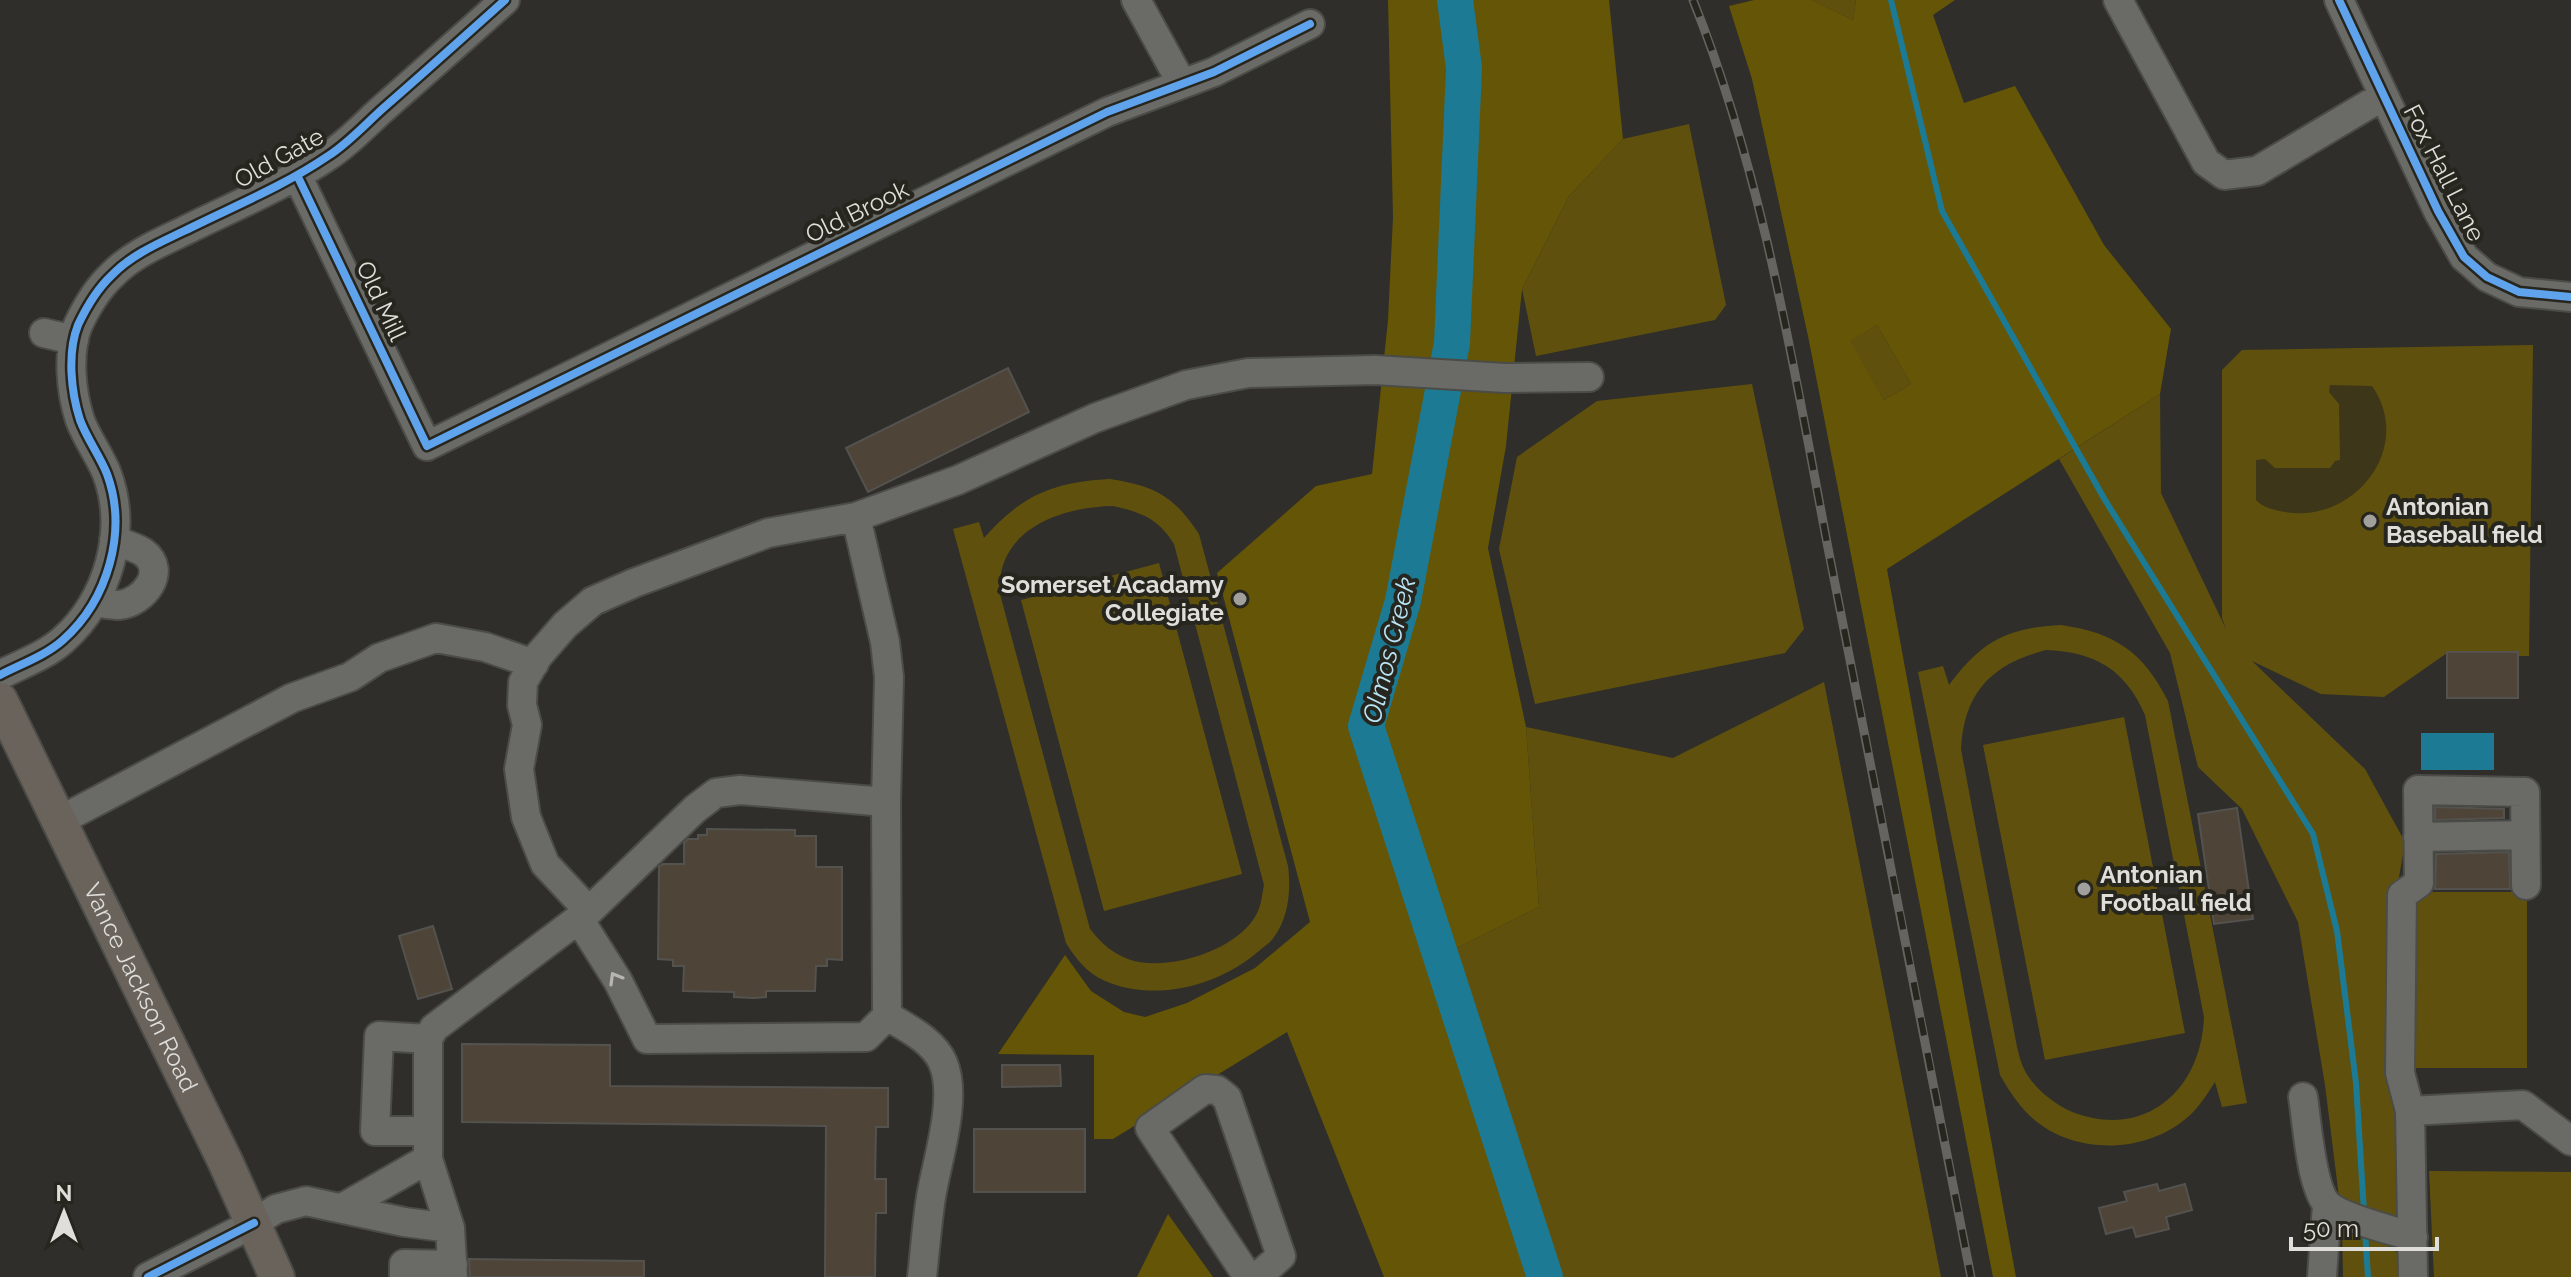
<svg xmlns="http://www.w3.org/2000/svg" width="2571" height="1277" font-family="Raleway,sans-serif">
	<style>
		.green { fill: #5f510d; fill-rule: evenodd }
		.forest { fill: #655506; fill-rule: evenodd }
		.sand { fill: #3d3619 }
		.water { fill: #1c7a94 }
		.lines { fill: none; stroke-linecap: round; stroke-linejoin: round }
		.stream { stroke: #1c7a94; stroke-width: 6 }
		.river { stroke: #1c7a94; stroke-width: 36 }
		.building { fill: #4e4437; stroke: #54524f; stroke-width: 2 }
		.minor-casing { stroke: #4b4b47; stroke-width: 32 }
		.major-casing { stroke: #4b4b47; stroke-width: 38 }
		.minor { stroke: #6a6a66; stroke-width: 28 }
		.major { stroke: #6a635c; stroke-width: 34 }
		.rail-casing { stroke: #656461; stroke-width: 9 }
		.rail { stroke: #27261e; stroke-width: 6; stroke-dasharray: 18; stroke-linecap: butt }
		.cycleway-casing { stroke: #27261e; stroke-width: 13 }
		.cycleway { stroke: #60a3ed; stroke-width: 8 }
		.oneway { stroke: #b6b5b1 }
		.poi-dot { fill: #a1a09c; stroke: #27261e; stroke-width: 3 }
		.labels { text-anchor: middle; stroke-width: 8; stroke-linejoin: round; paint-order: stroke }
		.street-label { font-size: 24px; fill: #dfdeda; stroke: #27261e }
		.poi-label { font-size: 24px; font-weight: bold; fill: #dfdeda; stroke: #27261e; text-anchor: start }
		.water-label { font-size: 26px; font-style: italic; fill: #b9e5f6; stroke: #27261e }
	</style>
	<rect width="100%" height="100%" fill="#2f2e2a"/>
	<path class="green" d="M1812,0H1856L1853,20Z
		M1689,124L1726,305L1715,320L1536,356L1522,289L1569,196L1623,139Z
		M1877,325L1911,384L1884,400L1849,341Z
		M2533,345L2529,656H2518V652L2447,653L2384,697L2321,694L2252,661L2365,769L2405,842L2397,889L2404,1211L2390,1222L2387,1245L2404,1258L2405,1277H2343L2342,1221L2325,1085L2298,922L2242,809L2198,767L2170,653L2059,459L2160,394L2161,493L2226,629L2222,618V370L2242,350Z
		M1752,384L1804,629L1785,653L1535,704L1499,549L1517,457L1597,401Z
		M1110,479C1155,486 1174,496 1199,534L1288,866C1291,889 1289,917 1274,937C1271,942 1265,946 1260,950C1221,985 1156,1003 1105,981C1087,973 1076,959 1066,943L953,529L979,522L984,538C1022,495 1053,482 1110,479ZM1113,506C1141,512 1159,519 1174,544L1264,885C1262,895 1261,907 1256,915C1237,951 1165,973 1128,959C1112,953 1101,943 1090,929L1000,594C995,530 1060,507 1113,506Z
		M1159,563L1242,874L1104,911L1021,600Z
		M2061,625C2116,633 2143,652 2168,701L2247,1103L2222,1107L2215,1082C2207,1094 2200,1106 2189,1116C2146,1155 2071,1156 2029,1115C2017,1103 2008,1089 2000,1075L1918,672L1943,666L1949,685C1982,641 2006,628 2061,625ZM2046,650C2095,652 2125,669 2145,715L2204,1017C2201,1092 2143,1141 2070,1111C2053,1103 2034,1088 2025,1071C2021,1064 2019,1055 2017,1047L1961,749C1964,692 1992,664 2046,650Z
		M1824,682L1941,1277H1557L1451,951L1539,907L1526,727L1673,758Z
		M2124,717L2185,1033L2045,1060L1983,745Z
		M2407,892H2527V1068H2407Z
		M2429,1171L2571,1172V1277H2434Z"/>
	<path class="forest" d="M1388,0H1609L1623,139L1569,196L1522,289L1506,446L1488,548L1526,727L1539,907L1451,951L1557,1277H1384L1287,1032L1113,1139H1094V1055L998,1054L1065,955L1091,991L1124,1012L1145,1017L1187,1003L1255,968L1310,922L1217,573L1316,486L1372,474L1388,320L1393,217Z
		M1754,0H1812L1853,20L1856,0H1955L1933,15L1964,103L2015,86L2104,245L2171,329L2160,394L1887,569L2016,1277H1993L1808,336L1752,79L1729,6ZM1877,325L1911,384L1884,400L1850,341Z
		M1168,1214L1213,1277H1137Z"/>
	<path class="sand" d="M2330,385L2372,386C2415,447 2354,524 2285,512C2274,510 2264,508 2256,500V460L2265,459L2275,468H2330L2335,461L2340,460L2339,404L2329,392Z"/>
	<path class="water" d="M2421,733H2494V770H2421Z"/>
	<g class="lines">
		<path class="stream" d="M1891,0L1942,211L2105,500L2313,834L2337,931L2356,1083L2364,1212
			M2365,1231L2368,1277"/>
		<path class="river" d="M1455,0L1464,68L1452,343L1403,601L1366,726L1545,1277"/>
	</g>
	<path class="building" d="M1008,368L1029,412L868,492L846,448Z
		M2447,652H2518V698H2447Z
		M2435,807L2504,809V818L2435,820Z
		M2237,808L2253,919L2214,924L2198,814Z
		M707,829L795,830V836H816V867H842V960L827,959V966H816L815,991H766V997L754,998L734,997V992L683,991L684,966H673V960L658,959L659,867L663,864H684V843L688,839H698V835H707Z
		M2509,852L2510,889H2435L2436,854Z
		M433,926L452,989L418,999L399,936Z
		M462,1044L610,1045V1086L888,1088V1127H876L875,1179H886V1213H876L875,1277H825L826,1126L462,1122Z
		M1002,1065H1060L1061,1086L1002,1087Z
		M974,1129H1085V1192H974Z
		M2157,1184L2159,1191L2185,1184L2192,1210L2166,1217L2169,1229L2136,1237L2133,1227L2106,1234L2099,1208L2127,1201L2124,1192Z
		M469,1259L644,1261V1277H470Z"/>
	<g class="lines">
		<g class="minor-casing">
			<path id="minor" d="M1136,0L1181,82
				M2118,0L2206,162L2224,175L2257,171L2383,96
				M2339,0L2438,211L2464,257L2487,277L2519,292L2571,297
				M297,175L427,446L1107,112L1214,72L1310,24
				M44,333L74,340
				M856,517L768,533L634,583L593,601L565,625L538,656L523,682L522,705L527,725L519,769L526,817L545,864L589,911L695,809L716,793L740,790L886,802
				M94,602C102,603 111,605 119,605C143,603 169,571 143,552C135,547 123,544 114,540
				M0,675C21,664 45,656 63,640C108,600 128,531 107,474C100,456 87,439 80,420C71,392 67,353 78,325C86,308 98,288 112,275C131,255 159,243 184,231C232,207 284,186 328,156C350,142 368,121 388,104C427,70 466,35 505,0
				M59,821L292,698L350,677L379,658L436,638L485,647L534,664
				M2418,837L2525,835
				M579,919L618,981L647,1039L866,1037L887,1016
				M428,1039L379,1036L375,1131H428
				M2303,1097C2307,1121 2311,1191 2329,1206C2345,1219 2392,1230 2413,1237
				M2410,1111L2400,1073L2402,895L2419,883L2418,790L2525,792L2526,885
				M344,1207L428,1159
				M450,1228L428,1159V1039L434,1028L589,911
				M148,1277L254,1223L276,1209L306,1201L404,1222L450,1228L453,1277
				M404,1277V1264L453,1265
				M922,1277C925,1250 927,1223 931,1197C937,1160 958,1098 943,1063C934,1041 907,1028 887,1016L886,802L889,677L885,642L856,517L958,480L1095,418L1186,385L1248,373L1375,370L1505,378L1589,377
				M1248,1277L1150,1128L1205,1089L1217,1090L1227,1098L1281,1256L1257,1277
				M2322,1277L2327,1205
				M2413,1277L2410,1111L2523,1105L2571,1141"/>
		</g>
		<g class="major-casing">
			<g id="major">
				<path id="s1" d="M0,700L225,1161L277,1277"/>
			</g>
		</g>
		<use href="#minor" class="minor"/>
		<use href="#major" class="major"/>
		<g class="rail-casing">
			<path id="rail" d="M1693,0C1763,175 1793,364 1828,548C1876,791 1924,1034 1971,1277"/>
		</g>
		<use href="#rail" class="rail"/>
		<g class="cycleway-casing">
			<path id="cycleway" d="M2339,0L2438,211L2464,257L2487,277L2519,292L2571,297
				M297,175L427,446L1107,112L1214,72L1310,24
				M0,675C21,664 45,656 63,640C108,600 128,531 107,474C100,456 87,439 80,420C71,392 67,353 78,325C86,308 98,288 112,275C131,255 159,243 184,231C232,207 284,186 328,156C350,142 368,121 388,104C427,70 466,35 505,0
				M148,1277L254,1223"/>
		</g>
		<use href="#cycleway" class="cycleway"/>
	</g>
	<defs><path id="oneway-chevron" d="M-2-3.5L2.5 0L-2 3.5" fill="none" stroke-width="1.6" stroke-linecap="round" stroke-linejoin="round" transform="scale(2)"/></defs>
	<use class="oneway" href="#oneway-chevron" transform="translate(615 978) rotate(-120)"/>
	<g class="poi-dot">
		<circle cx="2370" cy="521" r="8"/>
		<circle cx="1240" cy="599" r="8"/>
		<circle cx="2084" cy="889" r="8"/>
	</g>
	<g class="labels">
		<g class="street-label">
			<text transform="translate(279 158) rotate(-29)" y="8">Old Gate</text>
			<text transform="translate(2444 173) rotate(63)" y="8">Fox Hall Lane</text>
			<text transform="translate(857 212) rotate(-26)" y="8">Old Brook</text>
			<text transform="translate(381 301) rotate(65)" y="8">Old Mill</text>
			<text dy="8" stroke="none"><textPath href="#s1" startOffset="320">Vance Jackson Road</textPath></text>
		</g>
		<g class="poi-label">
			<text x="2386" y="515">Antonian<tspan x="2386" dy="28">Baseball field</tspan></text>
			<text x="1224" y="593" text-anchor="end">Somerset Acadamy<tspan x="1224" dy="28">Collegiate</tspan></text>
			<text x="2100" y="883">Antonian<tspan x="2100" dy="28">Football field</tspan></text>
		</g>
		<g class="water-label">
			<text transform="translate(1389 650) rotate(-76)" y="9">Olmos Creek</text>
		</g>
	</g>
	<g transform="translate(64 1213)" stroke="#27261e" stroke-width="6" paint-order="stroke">
	<path d="M0-6L14 30L0 20L-14 30Z" fill="#dfdeda"/>
	<text y="-12" font-size="22" font-weight="bold" text-anchor="middle" fill="#dfdeda">N</text>
	</g>
	<path d="M2291 1237v12h146v-12" fill="none" stroke="#dfdeda" stroke-width="4"/>
	<text x="2303" y="1237" font-size="24" fill="#dfdeda" stroke="#27261e" stroke-width="6" paint-order="stroke">50 m</text>
</svg>
